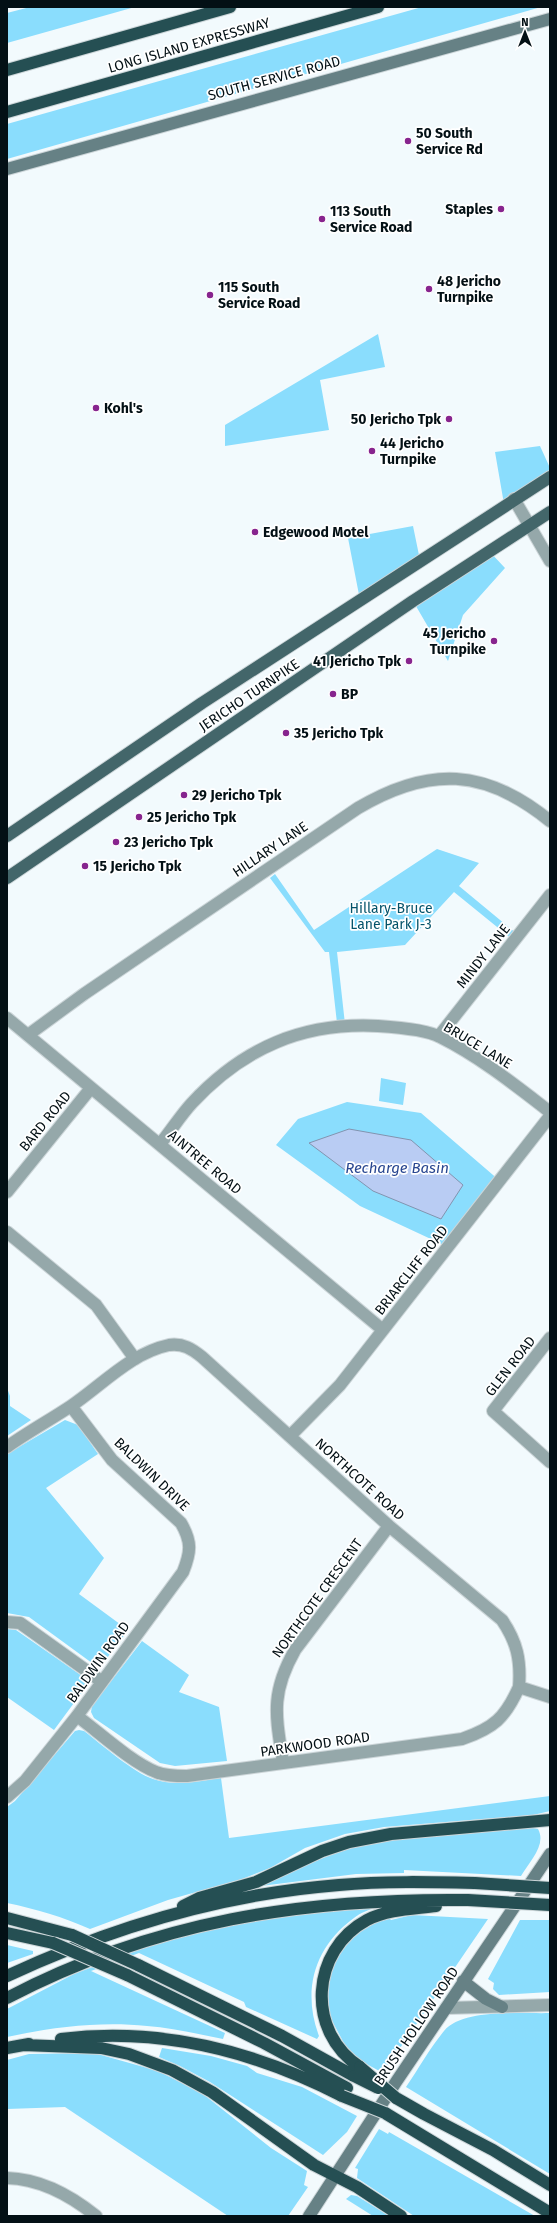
<svg xmlns="http://www.w3.org/2000/svg" width="557" height="2223" font-family="'Fira Sans',sans-serif">
	<style>
		.green { fill: #8addfd }
		.water { fill: #b9ccf3; stroke: #8294b0 }
		.lines { fill: none; stroke-linecap: round; stroke-linejoin: round }
		.minor-casing { stroke: #ccd5d8; stroke-width: 14 }
		.tertiary-casing { stroke: #ccd5d8; stroke-width: 14 }
		.secondary-casing { stroke: #ccd5d8; stroke-width: 14 }
		.primary-casing { stroke: #ccd5d8; stroke-width: 14 }
		.motorway-casing { stroke: #ccd5d8; stroke-width: 14 }
		.minor { stroke: #95a8aa; stroke-width: 12 }
		.tertiary { stroke: #95a8aa; stroke-width: 12 }
		.secondary { stroke: #668185; stroke-width: 12 }
		.primary { stroke: #43666a; stroke-width: 12 }
		.motorway { stroke: #254f53; stroke-width: 12 }
		.motorway-bridge-casing { stroke: #ccd5d8; stroke-width: 14; stroke-linecap: butt }
		.motorway-bridge { stroke: #254f53; stroke-width: 12 }
		.poi-dot { fill: #87248e; stroke: #fff; stroke-width: 1.5 }
		.labels { text-anchor: middle; stroke-width: 3.5; stroke-linejoin: round; paint-order: stroke }
		.street-label { font-size: 14px; fill: #031015; stroke: #fff }
		.poi-label { font-size: 14px; font-weight: bold; fill: #031015; stroke: #fff; text-anchor: start }
		.park-label { font-size: 14px; fill: #04536a; stroke: #fff }
		.water-label { font-size: 15px; font-style: italic; fill: #284690; stroke: #fff }
	</style>
	<rect width="100%" height="100%" fill="#f2fafd"/>
	<path class="green" d="M30,7H135L7,43V13Z
		M422,7H541L7,159V124Z
		M378,334L385,367L320,380L329,430L225,446V425Z
		M540,446L550,468V477L504,504L495,452Z
		M413,526L420,560L360,600L348,538Z
		M489,551L505,568L463,615L448,661L413,601Z
		M437,849L479,863L459,886L517,934L513,940L454,892L405,945L337,952L345,1024L337,1023L329,952H325L270,878L275,874L314,930Z
		M381,1078L406,1083L403,1105L379,1101Z
		M347,1102L421,1113L500,1181L448,1247L360,1206L276,1145L298,1119Z
		M7,1388L10,1396V1406L31,1420L7,1436Z
		M65,1420L78,1425L98,1454L46,1488L104,1558L79,1594L128,1630L104,1662L99,1665L92,1663L29,1617L7,1613V1454Z
		M7,1629L16,1630L82,1676L85,1683V1688L54,1730L7,1697Z
		M142,1641L189,1675L179,1692L219,1707L227,1761L175,1766L160,1763L94,1718L91,1712L92,1706Z
		M79,1730L84,1731C101,1744 134,1773 153,1779C174,1787 199,1781 221,1778L229,1838L550,1796V1811L533,1815L384,1827L345,1834L305,1848L270,1868L242,1879L168,1900L90,1929C63,1917 36,1909 7,1903V1807L15,1801L75,1731Z
		M528,1827L538,1829C547,1845 529,1862 521,1876L404,1870V1873L356,1874L261,1886L259,1883L354,1846L379,1841Z
		M376,1907C369,1910 360,1913 354,1918C314,1947 302,1991 319,2036L317,2039L246,2007L244,2002L139,1953L91,1971L225,2033L223,2039C198,2034 173,2028 147,2026C101,2021 52,2027 7,2037V2009L74,1974L148,1946L236,1923L302,1912Z
		M412,1915L488,1919L383,2073L361,2061L346,2047L330,2017L326,1988L333,1959L356,1932L387,1916L391,1920Z
		M520,1920H550V1992L499,1995L493,1989L494,1983L488,1979Z
		M7,1945L33,1951V1954L7,1963Z
		M550,2013V2174L406,2087C419,2068 430,2048 444,2031C463,2008 522,2014 550,2013Z
		M162,2048L211,2056L247,2066L257,2073L302,2087L357,2116L347,2132L323,2155L210,2082L180,2066L159,2057Z
		M94,2053L158,2071L203,2094L271,2148L307,2171L304,2185L308,2187L288,2216H228L65,2107L7,2109V2060L29,2054Z
		M379,2129L388,2134L389,2132L535,2216H414L357,2178L358,2169L355,2168Z
		M351,2195L357,2196L389,2216H373L346,2199Z"/>
	<path class="water" d="M349,1129L411,1140L463,1185L441,1219L373,1191L309,1143Z"/>
	<g class="lines">
		<g class="minor-casing">
			<path id="minor" d="M514,499L550,561
				M7,1018L383,1330
				M28,1035L84,994L358,808C429,766 485,768 550,821
				M439,1036L550,895
				M160,1144C171,1131 180,1116 192,1103C243,1048 303,1022 378,1026C393,1027 428,1030 440,1037C480,1057 515,1085 550,1112
				M7,1192L91,1088
				M7,1232L96,1305L135,1359
				M550,1338L493,1411L550,1462
				M290,1436L340,1385L550,1116
				M7,1447C28,1432 50,1420 71,1406C102,1385 131,1353 169,1345C183,1343 192,1349 202,1357L389,1526L502,1620C517,1642 521,1660 519,1687
				M7,1622L20,1623L101,1681
				M77,1716C100,1733 131,1762 156,1772C165,1776 176,1776 187,1776L462,1739C494,1728 505,1718 519,1687L550,1697
				M283,1763C276,1716 270,1694 295,1650L389,1526
				M7,1797L25,1781L77,1716L183,1572C191,1552 192,1542 181,1523L112,1460L71,1406
				M7,2178C41,2179 70,2195 96,2216"/>
		</g>
		<g class="tertiary-casing">
			<path id="tertiary" d="M446,2008L550,2005"/>
		</g>
		<g class="secondary-casing">
			<path id="secondary" d="M7,169L550,19
				M463,1981L486,1999L502,2007
				M309,2216L396,2082L550,1854"/>
		</g>
		<g class="primary-casing">
			<path id="primary" d="M7,836L202,703L550,477
				M7,878L413,601L550,512"/>
		</g>
		<g class="motorway-casing">
			<path id="motorway" d="M7,70L230,7
				M7,112L378,7
				M183,1906L199,1898L256,1882L322,1851L349,1842L391,1834L550,1820
				M7,1918L72,1935
				M7,1933L53,1943
				M138,1965L282,2036L354,2076
				M127,1975L264,2043L347,2088
				M7,1976C112,1927 223,1894 339,1885C384,1881 430,1882 475,1883
				M7,1998C154,1921 304,1898 468,1900
				M61,2039C159,2027 255,2051 342,2096
				M23,2045L101,2048L129,2054L172,2070L212,2092L314,2165L357,2187L401,2216
				M7,2048L29,2044
				M360,2067C305,2031 311,1950 367,1920C388,1909 414,1909 436,1906
				M396,2098L424,2114L493,2150L550,2185
				M385,2113L550,2213"/>
		</g>
		<use href="#minor" class="minor"/>
		<use href="#tertiary" class="tertiary"/>
		<use href="#secondary" class="secondary"/>
		<use href="#primary" class="primary"/>
		<use href="#motorway" class="motorway"/>
		<g class="motorway-bridge-casing">
			<path id="motorway-bridge" d="M475,1883L550,1888
				M468,1900L550,1905
				M72,1935L138,1965
				M53,1943L127,1975
				M360,2067L396,2098
				M354,2076L378,2088
				M342,2096L385,2113"/>
		</g>
		<use href="#motorway-bridge" class="motorway-bridge"/>
	</g>
	<g class="poi-dot">
		<circle cx="408" cy="141" r="4"/>
		<circle cx="501" cy="209" r="4"/>
		<circle cx="322" cy="219" r="4"/>
		<circle cx="429" cy="289" r="4"/>
		<circle cx="210" cy="295" r="4"/>
		<circle cx="96" cy="408" r="4"/>
		<circle cx="449" cy="419" r="4"/>
		<circle cx="372" cy="451" r="4"/>
		<circle cx="255" cy="532" r="4"/>
		<circle cx="494" cy="641" r="4"/>
		<circle cx="409" cy="661" r="4"/>
		<circle cx="333" cy="694" r="4"/>
		<circle cx="286" cy="733" r="4"/>
		<circle cx="184" cy="795" r="4"/>
		<circle cx="139" cy="817" r="4"/>
		<circle cx="116" cy="842" r="4"/>
		<circle cx="85" cy="866" r="4"/>
	</g>
	<g class="labels">
		<g class="street-label">
			<text transform="translate(189 45) rotate(-16)" y="5">LONG ISLAND EXPRESSWAY</text>
			<text transform="translate(274 78) rotate(-15)" y="5">SOUTH SERVICE ROAD</text>
			<text transform="translate(249 695) rotate(-34)" y="5">JERICHO TURNPIKE</text>
			<text transform="translate(270 849) rotate(-34)" y="5">HILLARY LANE</text>
			<text transform="translate(483 956) rotate(-52)" y="5">MINDY LANE</text>
			<text transform="translate(478 1045) rotate(31)" y="5">BRUCE LANE</text>
			<text transform="translate(45 1121) rotate(-51)" y="5">BARD ROAD</text>
			<text transform="translate(205 1162) rotate(40)" y="5">AINTREE ROAD</text>
			<text transform="translate(411 1270) rotate(-52)" y="5">BRIARCLIFF ROAD</text>
			<text transform="translate(510 1366) rotate(-52)" y="5">GLEN ROAD</text>
			<text transform="translate(152 1474) rotate(44)" y="5">BALDWIN DRIVE</text>
			<text transform="translate(360 1479) rotate(42)" y="5">NORTHCOTE ROAD</text>
			<text transform="translate(317 1598) rotate(-54)" y="5">NORTHCOTE CRESCENT</text>
			<text transform="translate(98 1662) rotate(-54)" y="5">BALDWIN ROAD</text>
			<text transform="translate(315 1744) rotate(-8)" y="5">PARKWOOD ROAD</text>
			<text transform="translate(416 2026) rotate(-56)" y="5">BRUSH HOLLOW ROAD</text>
		</g>
		<g class="poi-label">
			<text x="416" y="138">50 South<tspan x="416" dy="16">Service Rd</tspan></text>
			<text x="493" y="214" text-anchor="end">Staples</text>
			<text x="330" y="216">113 South<tspan x="330" dy="16">Service Road</tspan></text>
			<text x="437" y="286">48 Jericho<tspan x="437" dy="16">Turnpike</tspan></text>
			<text x="218" y="292">115 South<tspan x="218" dy="16">Service Road</tspan></text>
			<text x="104" y="413">Kohl's</text>
			<text x="441" y="424" text-anchor="end">50 Jericho Tpk</text>
			<text x="380" y="448">44 Jericho<tspan x="380" dy="16">Turnpike</tspan></text>
			<text x="263" y="537">Edgewood Motel</text>
			<text x="486" y="638" text-anchor="end">45 Jericho<tspan x="486" dy="16">Turnpike</tspan></text>
			<text x="401" y="666" text-anchor="end">41 Jericho Tpk</text>
			<text x="341" y="699">BP</text>
			<text x="294" y="738">35 Jericho Tpk</text>
			<text x="192" y="800">29 Jericho Tpk</text>
			<text x="147" y="822">25 Jericho Tpk</text>
			<text x="124" y="847">23 Jericho Tpk</text>
			<text x="93" y="871">15 Jericho Tpk</text>
		</g>
		<g class="park-label">
			<text x="391" y="913">Hillary-Bruce<tspan x="391" dy="16">Lane Park J-3</tspan></text>
		</g>
		<g class="water-label">
			<text x="397" y="1173">Recharge Basin</text>
		</g>
	</g>
	<rect width="557" height="2223" fill="none" stroke="#031015" stroke-width="16"/>
	<g transform="translate(525 32)" stroke="#ffffff" stroke-width="3" paint-order="stroke">
	<path d="M0-3L7 15L0 10L-7 15Z" fill="#031015"/>
	<text y="-6" font-size="11" font-weight="bold" text-anchor="middle" fill="#031015">N</text>
	</g>
</svg>
